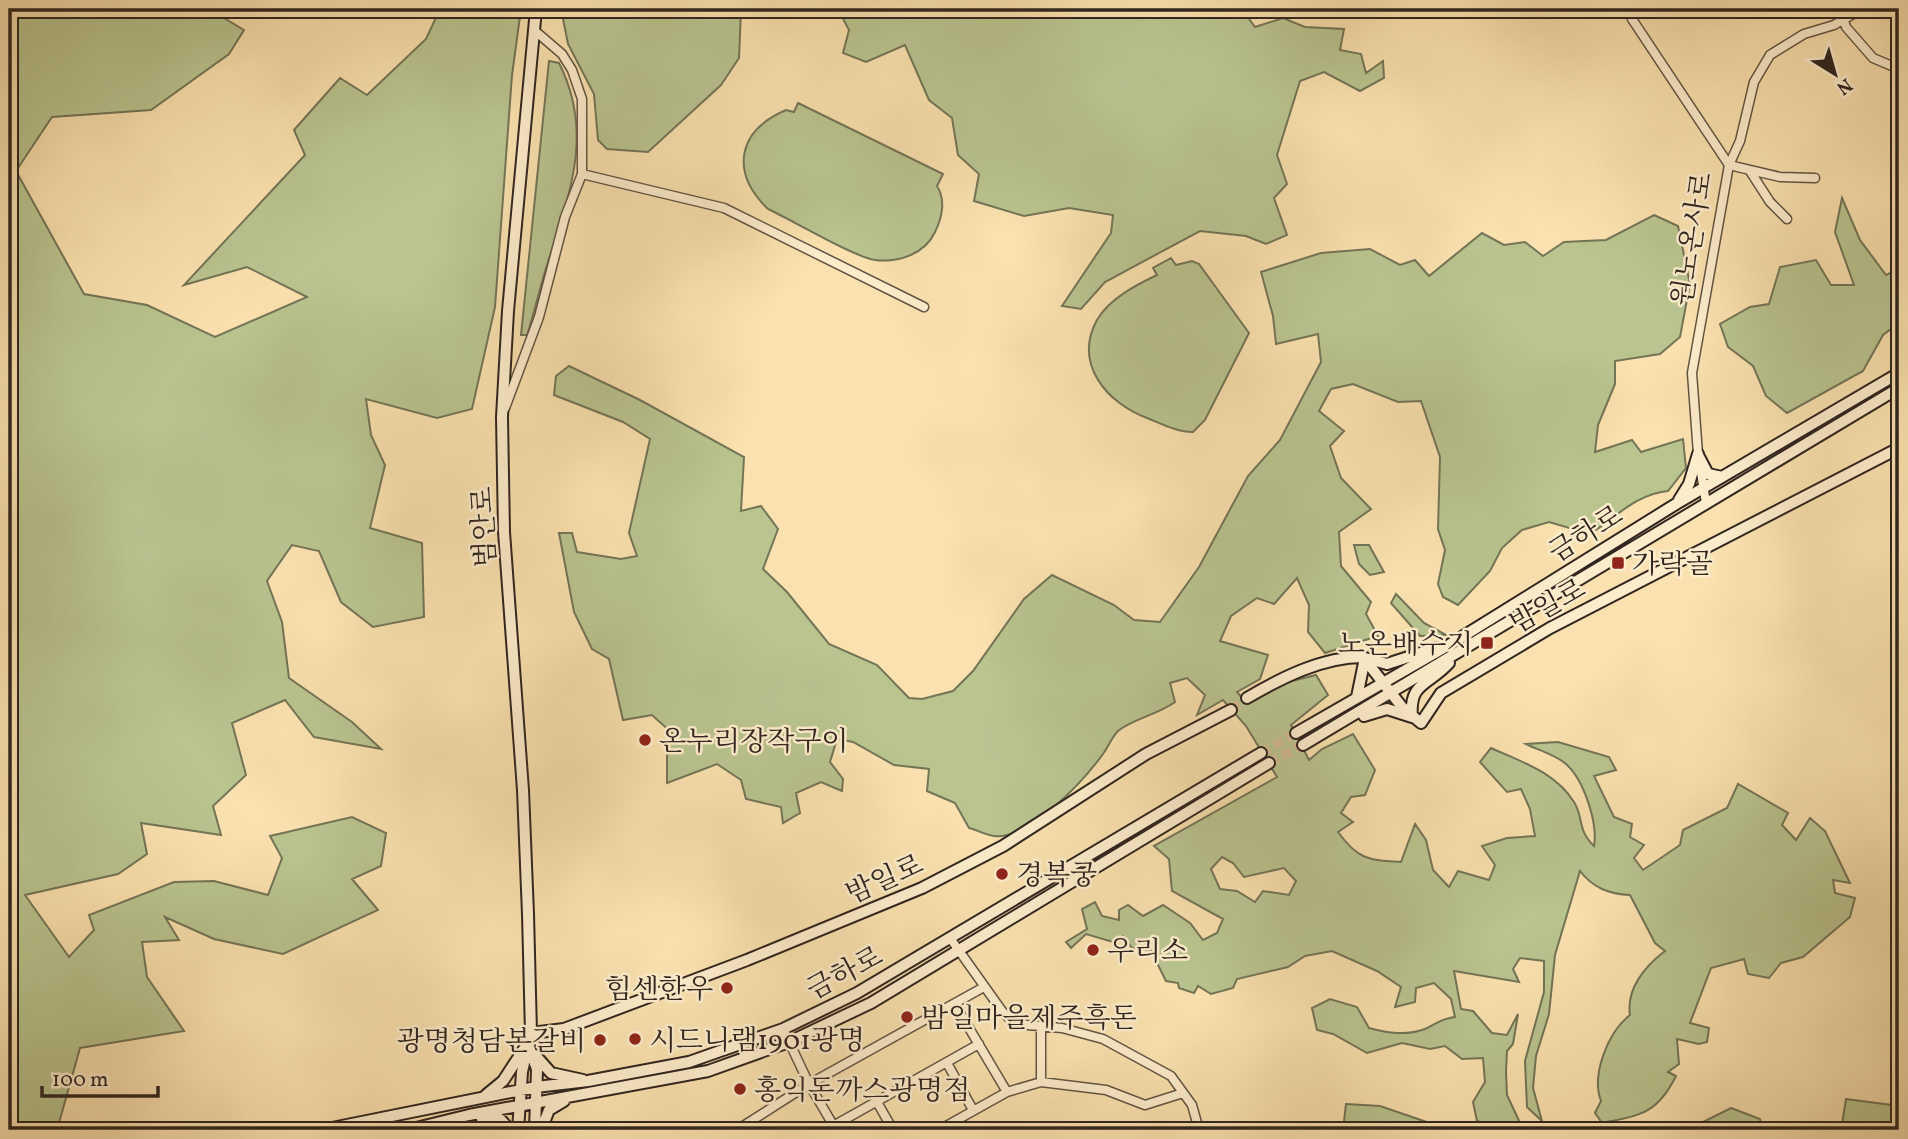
<svg xmlns="http://www.w3.org/2000/svg" width="1908" height="1139" font-family="Vollkorn,'Noto Serif KR',serif">
	<style>
		.green { fill: #b9c48f; stroke: #747457; stroke-width: 2; fill-rule: evenodd }
		.lines { fill: none; stroke-linecap: round; stroke-linejoin: round }
		.secondary-tunnel { stroke: #d2bb92; stroke-width: 10; stroke-dasharray: 10 5; stroke-linecap: butt }
		.street-casing { stroke: #625443; stroke-width: 11 }
		.secondary-casing { stroke: #30251f; stroke-width: 14 }
		.street { stroke: #fceccb; stroke-width: 8 }
		.secondary { stroke: #fceccb; stroke-width: 10 }
		.poi-dot { fill: #8f2418; stroke: #fceccb; stroke-width: 2.5 }
		.labels { text-anchor: middle; stroke-width: 5; stroke-linejoin: round; paint-order: stroke }
		.street-label { font-size: 28px; fill: #30251f; stroke: #fceccb }
		.poi-label { font-size: 28px; fill: #30251f; stroke: #fceccb; text-anchor: start }
	</style>
	<rect width="100%" height="100%" fill="#fae1af"/>
	<filter id="stains"><feTurbulence type="fractalNoise" baseFrequency=".00286" numOctaves="4"/><feColorMatrix values="0 0 0 0 .2 0 0 0 0 .09 0 0 0 0 .02 0 0 0 .5 -.17"/></filter>
	<radialGradient id="worn" r=".72"><stop offset=".6" stop-color="#630" stop-opacity="0"/><stop offset="1" stop-color="#630" stop-opacity=".3"/></radialGradient>
	<path class="green" d="M9,9H215L219,15L244,30L229,54L151,110L52,117L16,171L84,294L147,305L215,337L307,297L247,267L184,285L305,155L294,130L340,78L367,95L426,39L440,9H521L512,75L495,307L472,409L437,418L366,399L371,435L385,465L370,528L422,543L424,617L373,627L341,602L319,551L292,545L267,581L282,622L289,678L352,722L381,749L314,737L285,700L232,723L246,775L213,806L221,835L141,823L147,854L118,874L25,895L69,957L94,930L89,915L174,882L214,881L268,895L282,858L270,836L352,817L386,833L381,866L352,879L378,910L283,954L214,939L165,917L179,940L142,942L147,977L184,1031L80,1048L57,1130H9Z
		M561,9H741L739,58L721,85L648,152L607,149L598,140L594,94L568,44Z
		M838,9H1248L1245,13L1255,27L1283,18L1305,27L1344,29L1340,50L1361,54L1366,73L1383,61L1384,78L1360,91L1324,72L1300,81L1277,155L1287,184L1274,198L1287,235L1266,244L1246,236L1200,231L1105,282L1081,309L1062,306L1111,233L1113,215L1069,208L1024,216L974,201L979,174L958,155L952,118L929,100L905,45L866,62L843,53L849,30Z
		M549,61L559,63C594,132 570,193 548,262C540,286 535,311 527,335H521Z
		M798,103L943,174L937,186C946,200 942,218 935,232C925,254 898,263 875,260C854,257 792,220 768,209C730,172 737,131 786,110L794,112Z
		M1842,198L1860,240L1886,275L1899,269V323L1883,335L1863,371L1787,413L1766,396L1753,366L1728,347L1720,324L1750,307L1769,304L1780,267L1816,260L1831,285H1854L1835,232Z
		M1654,215L1678,226L1690,284L1680,337L1660,354L1615,361V384L1598,425L1595,452L1632,440L1641,452L1683,439L1686,468L1668,491C1636,494 1616,517 1590,534L1549,522L1522,530L1502,548L1490,571L1458,605L1443,597L1438,584L1445,550L1438,529L1440,457L1421,401L1398,402L1353,384L1331,389L1319,411L1344,431L1330,446L1341,478L1371,509L1339,532L1341,566L1371,602L1366,614L1378,636L1325,653L1308,632L1309,605L1297,578L1274,604L1257,598L1231,616L1220,641L1268,655L1260,679L1237,692L1247,704L1288,682L1316,675L1328,695L1291,725L1309,760L1322,749L1353,734L1375,770L1365,795L1351,797L1341,813L1353,822L1338,832C1358,860 1369,860 1401,862L1415,824L1426,840L1433,870L1449,887L1458,871L1489,880L1495,865L1482,846L1507,838L1535,836L1530,809L1521,789L1507,792L1480,762L1491,748C1522,762 1555,772 1574,802C1584,818 1577,830 1594,846C1598,823 1584,780 1566,764C1556,755 1538,750 1526,744L1558,742L1609,757L1616,770L1594,776L1614,817L1632,824L1630,837L1644,845L1634,858L1643,870L1680,845L1683,830L1727,808L1738,784L1788,813L1782,825L1796,840L1810,818L1825,831L1850,883L1833,880L1835,893L1855,898L1850,917L1803,957L1781,963L1769,978L1748,974L1744,959L1711,968L1690,1023L1709,1028L1707,1042L1699,1044L1677,1039L1679,1064L1668,1072L1676,1076C1657,1114 1641,1115 1602,1123L1595,1113L1601,1101C1591,1075 1608,1032 1630,1015C1626,989 1645,966 1665,951L1655,943L1630,895C1609,894 1593,888 1580,871L1555,955L1549,1014L1536,1056L1533,1088L1542,1121L1527,1107L1525,1061L1544,992V961L1520,958L1513,969L1519,982L1454,971L1461,1009L1473,1011L1492,1033L1507,1035L1518,1014L1513,1044L1507,1051L1506,1072L1507,1095L1522,1127L1509,1130L1477,1121L1473,1102L1485,1082L1483,1058L1462,1059L1445,1046L1430,1049L1402,1043L1367,1053L1333,1034L1317,1030L1312,1008L1330,999L1357,1007L1369,1028C1388,1033 1406,1036 1425,1029C1437,1024 1439,1019 1455,1017L1451,999L1434,983L1416,988L1415,1002L1395,1007L1401,987L1377,971L1332,951L1305,956L1288,967L1237,979L1233,988L1211,994L1198,986L1194,993L1179,988L1178,983L1166,981L1151,951L1132,948L1123,936L1113,942L1086,934L1071,948L1066,942L1087,929L1082,909L1095,902L1102,916L1119,920V910L1128,905L1143,916L1163,905L1190,923L1203,940L1217,933L1223,919L1172,891L1169,859L1154,846L1277,777L1246,726L1223,700L1197,715L1205,695L1187,678L1170,683L1175,702C1157,715 1132,719 1118,731C1112,737 1108,747 1103,754C1084,780 1030,840 994,836C986,835 977,830 969,828L955,803L927,791L929,769L894,765L853,742L837,739L830,762L843,779L842,791L821,782L796,793L800,813L783,823L781,807L746,799L741,780L717,764L667,783V756L672,733L652,715L623,720L609,659L592,649L574,612L559,533H572L577,552L621,559L637,556L629,533L650,439L623,422L554,395L556,376L569,366L640,400L744,457L741,511L761,506L778,529L763,569L787,592L829,644L877,665L909,698L922,699L953,691L973,671L1024,599L1052,575L1114,605L1134,620L1160,622L1199,567L1248,476L1280,440L1321,362L1318,334L1276,344L1273,316L1261,272L1321,253L1370,249L1400,265L1415,260L1429,276L1482,233L1504,245L1525,242L1543,256L1564,242L1606,240ZM1222,857L1233,863L1244,877L1284,868L1296,881L1289,895L1263,891L1255,902L1237,891L1220,889L1211,869Z
		M1171,258L1176,265L1192,261L1199,264L1249,333L1205,420L1193,432C1177,432 1162,424 1147,418C1107,403 1073,364 1097,320C1109,299 1136,285 1157,275L1153,268Z
		M1354,545H1369L1384,572L1370,575L1359,564Z
		M1396,594L1424,623L1446,635L1420,636L1391,603Z
		M1846,1099L1899,1106V1130H1841Z
		M1346,1104L1380,1106L1450,1130H1343Z
		M1731,1108L1760,1119L1763,1130H1687Z"/>
	<g class="lines">
		<path class="secondary-tunnel" d="M1231,710L1247,698
			M1261,753L1296,733
			M1269,763L1303,745"/>
		<g class="street-casing">
			<path id="street" d="M1631,9L1632,19L1729,165L1692,373L1698,454L1706,503
				M1843,18L1846,27L1873,58L1899,69
				M1750,171L1770,202L1787,219
				M582,174L724,208L924,307
				M1815,178L1780,177L1729,165L1740,141L1754,82L1770,55L1804,34L1834,25L1862,9
				M505,408L539,317L565,217L582,174V99L572,70L562,54L534,30
				M950,938L1002,1011L1015,1024L1062,1028L1103,1039L1171,1076L1192,1105L1199,1130
				M956,1006L1007,1092
				M783,1029L809,1084L836,1130
				M947,1063L973,1110
				M1041,1082V1026
				M877,1102L893,1130
				M833,1126L979,1044
				M737,1130L809,1084L984,987
				M939,1130L1007,1092L1041,1082L1106,1090L1145,1105L1183,1093"/>
		</g>
		<g class="secondary-casing">
			<path id="secondary" d="M1698,455L1708,474L1722,477
				M1679,500L1689,484L1698,454
				M1357,697L1365,658L1387,664L1436,648
				M1247,698C1281,678 1322,657 1363,657L1402,707L1421,723L1441,693L1550,628L1899,448
				M1364,716L1387,709L1412,717C1409,682 1428,686 1449,663
				M1296,733L1449,645L1676,504L1899,373
				M1303,745L1899,388
				M531,1033L564,1029L747,960L922,888L1003,846L1146,754L1231,710
				M528,1044L537,1069L535,1130
				M535,1055L551,1073L583,1080
				M486,1095L503,1081L526,1046
				M482,1119H500L510,1130
				M322,1130L536,1087L588,1081L689,1062L783,1029L857,993L1261,753
				M408,1130L469,1115L708,1071L789,1042L871,1003L1269,763
				M518,1130L522,1072L531,1033L528,914L523,790L504,532L502,417L508,311L536,9
				M541,1130L549,1110L564,1101"/>
		</g>
		<use href="#street" class="street"/>
		<use href="#secondary" class="secondary"/>
	</g>
	<g class="poi-dot">
		<rect x="1611" y="556" width="14" height="14" rx="3.5"/>
		<rect x="1480" y="636" width="14" height="14" rx="3.5"/>
		<circle cx="645" cy="740" r="7"/>
		<circle cx="1002" cy="874" r="7"/>
		<circle cx="1093" cy="950" r="7"/>
		<circle cx="727" cy="988" r="7"/>
		<circle cx="907" cy="1017" r="7"/>
		<circle cx="635" cy="1039" r="7"/>
		<circle cx="600" cy="1040" r="7"/>
		<circle cx="740" cy="1089" r="7"/>
	</g>
	<g class="labels">
		<g class="street-label">
			<text transform="translate(1691 239) rotate(-81)" y="10">원노온사로</text>
			<text transform="translate(483 527) rotate(-93)" y="10">범안로</text>
			<text transform="translate(1585 533) rotate(-32)" y="10">금하로</text>
			<text transform="translate(1547 605) rotate(-29)" y="10">밤일로</text>
			<text transform="translate(884 878) rotate(-24)" y="10">밤일로</text>
			<text transform="translate(844 972) rotate(-28)" y="10">금하로</text>
		</g>
		<g class="poi-label">
			<text x="1632" y="573">가락골</text>
			<text x="1473" y="653" text-anchor="end">노온배수지</text>
			<text x="659" y="750">온누리장작구이</text>
			<text x="1016" y="884">경복궁</text>
			<text x="1107" y="960">우리소</text>
			<text x="713" y="998" text-anchor="end">힘센한우</text>
			<text x="921" y="1027">밤일마을제주흑돈</text>
			<text x="649" y="1049">시드니램1901광명</text>
			<text x="586" y="1050" text-anchor="end">광명청담본갈비</text>
			<text x="754" y="1099">홍익돈까스광명점</text>
		</g>
	</g>
	<rect width="1908" height="1139" fill="none" stroke="#fae1af" stroke-width="35"/>
	<rect x="10" y="10" width="1887" height="1118" fill="none" stroke="#30251f" stroke-width="3.5"/>
	<rect x="18" y="18" width="1873" height="1104" fill="none" stroke="#30251f" stroke-width="2"/>
	<g transform="translate(1835 74) rotate(143)" stroke="#fceccb" stroke-width="5" paint-order="stroke">
	<path d="M0-5L12 26L0 18L-12 26Z" fill="#30251f"/>
	<text y="-10" font-size="19" font-weight="bold" text-anchor="middle" fill="#30251f">N</text>
	</g>
	<path d="M42 1086v10h116v-10" fill="none" stroke="#30251f" stroke-width="3.5"/>
	<text x="52" y="1086" font-size="21" fill="#30251f" stroke="#fceccb" stroke-width="5" paint-order="stroke">100 m</text>
	<rect width="100%" height="100%" filter="url(#stains)"/>
	<rect width="100%" height="100%" fill="url(#worn)"/>
</svg>
